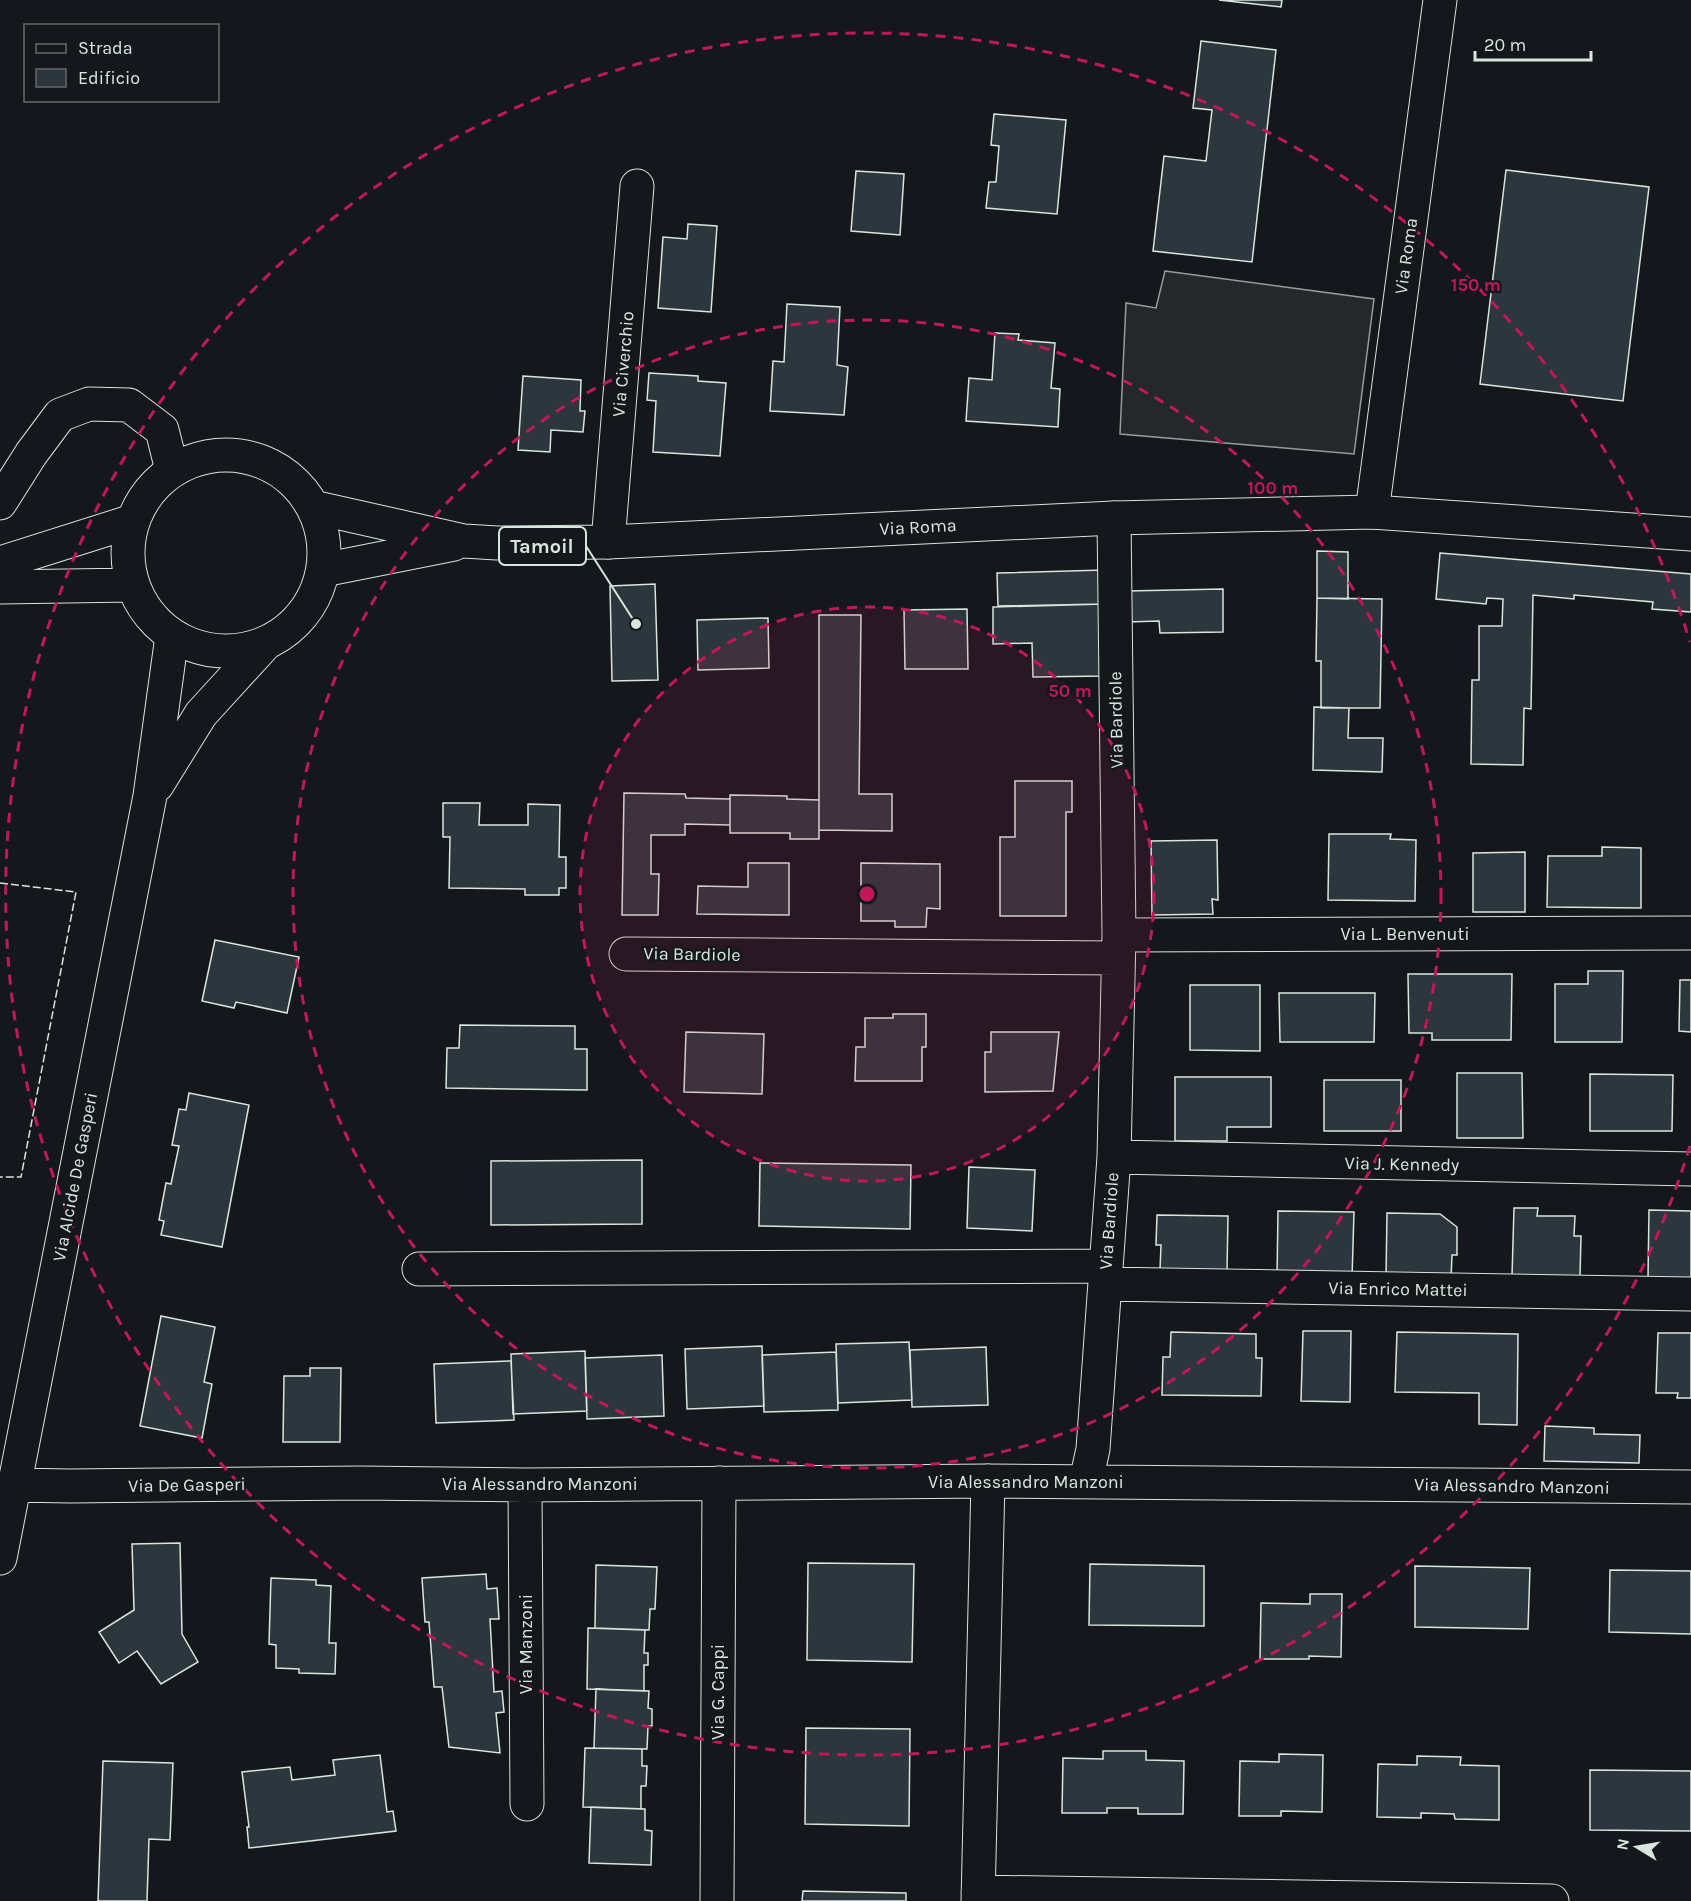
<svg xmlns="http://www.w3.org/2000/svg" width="1691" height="1901" font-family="Karla,sans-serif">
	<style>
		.parking { fill: #24282b; stroke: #939e99; stroke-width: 1.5 }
		.building { fill: #2c363c; stroke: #d8e6dc; stroke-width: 1.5 }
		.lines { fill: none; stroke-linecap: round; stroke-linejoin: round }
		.minor-casing { stroke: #d8e6dc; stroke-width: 35 }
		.major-casing { stroke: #d8e6dc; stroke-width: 35 }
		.minor { stroke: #14181c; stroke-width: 33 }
		.major { stroke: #14181c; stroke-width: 33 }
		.fence { stroke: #d8e6dc; stroke-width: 1.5; stroke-dasharray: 8 3; stroke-linecap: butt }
		.ring { fill: none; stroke: #c2185b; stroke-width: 3; stroke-dasharray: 10 8 }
		.labels { text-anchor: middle; stroke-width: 4.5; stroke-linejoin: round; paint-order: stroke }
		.street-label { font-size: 18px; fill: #d8e6dc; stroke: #14181c }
		.centre { fill: #c2185b; stroke: #14181c; stroke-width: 3 }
		.ring-label { font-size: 18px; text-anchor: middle; font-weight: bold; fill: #c2185b; stroke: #14181c; stroke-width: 4.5; stroke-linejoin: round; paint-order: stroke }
		.leader { fill: none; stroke: #d8e6dc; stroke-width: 2 }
		.callout-dot { fill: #d8e6dc; stroke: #14181c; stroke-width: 2 }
		.callout { fill: #14181c; stroke: #d8e6dc; stroke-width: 2 }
		.callout-label { font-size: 20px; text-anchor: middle; font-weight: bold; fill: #d8e6dc }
	</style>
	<rect width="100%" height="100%" fill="#14181c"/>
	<path class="parking" d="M1165,271L1374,299L1354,454L1120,434L1126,303L1156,308Z"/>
	<path class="building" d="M1219,0H1282L1281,7Z
		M1201,41L1276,50L1252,262L1153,251L1164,156L1206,161L1212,110L1193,108Z
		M994,114L1066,120L1057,214L986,208L989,182H996L999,146L991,145Z
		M1506,170L1649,187L1623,401L1480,384Z
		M856,171L904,174L900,235L851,231Z
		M688,224L717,226L711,312L658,308L663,237L687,239Z
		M787,304L840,307L837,365L848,367L844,415L770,411L773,361L784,362Z
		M995,333L1019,334L1018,340L1055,343L1051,388L1060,389L1058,427L966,421L969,378L992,380Z
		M649,373L698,376V381L726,383L720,456L653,452L656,401L647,400Z
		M523,376L581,380L580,411H585L583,432L551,430L550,452L518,450Z
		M1317,551L1348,552V599L1317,598Z
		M1440,553L1691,574V612L1652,609L1653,602L1574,595V599L1533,595L1531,709L1524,708L1523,765L1471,764L1472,680H1479V626H1502L1503,599L1487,598L1486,604L1436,599Z
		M1104,570V604L998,606L997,573Z
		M655,584L658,680L612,681L610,586Z
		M1223,589V632L1160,633L1159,621L1127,622V591Z
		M1317,598L1382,599L1380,708H1321V661H1316Z
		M1104,604L1106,676L1033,677L1032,643L993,644V607Z
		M967,609L968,669H905L904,610Z
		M819,615H861L859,794H892V831L819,830Z
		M768,618L769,668L698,670L697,620Z
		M1314,707L1349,708L1348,738H1383L1382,772L1313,770Z
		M1015,781H1072V812H1066V916H1000V837H1015Z
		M624,793L685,794L686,798L730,799V825L685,824V835H651V874H659L658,915H622Z
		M730,795L787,796V799L819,800V839H790V833H730Z
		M443,803H480L479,825H528V804L560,805L559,857H566V888H559V895H525V889L449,888L450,837H443Z
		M1329,834H1391L1390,839L1416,840L1415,901L1328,900Z
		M1217,840L1218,900L1212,899L1213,914L1152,915L1151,841Z
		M1602,847L1641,848V908L1547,907L1548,856H1602Z
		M1525,852V912H1473V853Z
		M748,863H789V915L697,914L698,886L748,887Z
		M861,863L940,864V909L927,908L926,927H895V921H861Z
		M215,940L299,957L287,1013L236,1002L234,1008L202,1001Z
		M1588,971H1623L1622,1042H1555V984H1588Z
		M1408,974H1512L1511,1040H1432V1033H1409Z
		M1680,980H1691V1032L1679,1031Z
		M1190,985H1260V1051L1190,1050Z
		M1279,993H1375L1374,1042H1280Z
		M893,1014H926V1047H922V1081H855L856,1047H865V1018H893Z
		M460,1025L575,1026V1049H587V1090L446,1088L447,1048H459Z
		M686,1032L764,1034L762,1094L684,1092Z
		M991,1032H1059L1053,1091L985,1092V1052H991Z
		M1457,1073H1522L1523,1138H1457Z
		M1590,1074L1673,1075L1672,1131H1590Z
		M1175,1077H1271V1127H1227V1141H1175Z
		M1324,1080H1401V1131H1324Z
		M189,1093L249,1105L222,1247L161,1235L164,1221L159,1220L166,1183L171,1184L179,1146L172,1145L179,1109L186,1110Z
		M642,1160V1224L491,1225V1161Z
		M760,1163L911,1165L910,1229L759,1226Z
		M969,1167L1035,1170L1032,1231L967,1228Z
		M1514,1208H1538L1537,1216H1575L1574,1236H1581L1580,1277L1512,1276Z
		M1649,1210L1691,1211V1279L1648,1278Z
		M1278,1211L1354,1212L1352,1279L1277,1278Z
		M1387,1213L1440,1214L1457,1227V1255H1452L1451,1279L1386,1278Z
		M1157,1215L1228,1216L1227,1271L1160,1270L1161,1245H1156Z
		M161,1316L215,1327L204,1382L212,1384L202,1438L140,1426Z
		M1303,1331H1351L1350,1402L1301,1401Z
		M1171,1332L1256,1334V1358H1262L1261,1396L1162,1395L1163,1357H1170Z
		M1397,1332L1518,1334L1517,1425L1479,1424V1393L1395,1392Z
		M1658,1333H1691V1398H1677L1678,1393H1656Z
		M909,1342L912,1400L838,1403L836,1344Z
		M762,1346L764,1406L687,1409L685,1349Z
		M986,1347L988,1405L912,1407L910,1350Z
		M585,1351L587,1411L513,1414L511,1354Z
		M836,1352L838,1410L764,1412L762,1355Z
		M662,1355L664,1416L587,1419L585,1358Z
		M511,1361L514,1420L436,1423L434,1364Z
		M310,1368H341L340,1442H283L284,1376H310Z
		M1545,1426L1594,1428V1434L1640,1435L1639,1463L1544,1461Z
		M180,1543L182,1634L198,1662L161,1684L137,1651L119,1663L99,1632L134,1610L132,1544Z
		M808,1563L914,1564L912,1662L807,1660Z
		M1090,1564L1204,1566V1626L1089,1625Z
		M596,1565L657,1567L655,1609H650L649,1630L595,1628Z
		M1415,1566L1530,1568L1528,1629L1415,1627Z
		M1610,1570L1691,1571V1634L1609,1632Z
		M486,1574L487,1589L497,1588L499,1619H490L494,1692L502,1691L504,1712L496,1713L500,1753L449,1747L442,1687H434L429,1622H425L422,1578Z
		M271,1578L316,1580V1585L331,1586L329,1643H336L335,1674L299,1673V1669L276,1668V1645L269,1644Z
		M1310,1594H1342L1341,1657L1309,1656V1659H1260L1261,1603L1310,1604Z
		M588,1628L645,1630L644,1653H648V1665H644V1691L587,1689Z
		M596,1689L649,1691L648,1708L652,1709V1726H648L647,1749L594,1748Z
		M806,1728L910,1729L909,1826L805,1824Z
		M585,1748L642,1749V1766H647L646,1786H641V1809L583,1807Z
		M1103,1751H1146V1760L1184,1761L1183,1814H1138V1808H1107V1813H1062L1063,1758L1103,1759Z
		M1279,1754L1323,1755L1322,1812L1281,1811V1816H1239L1240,1761L1279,1762Z
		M380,1755L387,1812L393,1811L396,1831L249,1848L247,1827H249L242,1772L290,1767L292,1780L335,1775L333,1760Z
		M1417,1756L1461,1757L1460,1765L1499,1766V1820L1455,1819L1454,1814L1421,1813V1818L1377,1817L1378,1764L1417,1765Z
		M103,1761L173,1763L170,1840L149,1839L147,1901H98Z
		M1590,1770L1691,1771V1831L1590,1830Z
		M591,1807L645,1809V1830L652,1831L651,1865L589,1863Z
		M803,1891L906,1893V1901H802Z"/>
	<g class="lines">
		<g class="minor-casing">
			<path id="minor" d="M0,503L31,454L60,415L89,404L129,405L162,430L172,470
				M1372,512L1440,0
				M608,542L637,186
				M157,785L201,714L265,644
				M1119,935L1691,933
				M626,954L1118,958
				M1114,1157L1691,1169
				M419,1269L1106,1266
				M1105,1284L1691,1294
				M1086,1481L1093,1449L1114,1157L1119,935L1114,518
				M14,1485L70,1486L360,1483L525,1485L988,1481L1691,1487
				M525,1485L527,1804
				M0,1558L150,796L172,636
				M978,1892L1552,1901
				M717,1901L719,1483
				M978,1901L988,1481"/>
		</g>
		<g class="major-casing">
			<path id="major" d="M128 553a98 98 0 1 1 196 0a98 98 0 1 1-196 0Z
				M313,507L464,541L497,543L608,542L1114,518L1372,512L1691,534
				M0,563L133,521
				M323,570L454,544
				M0,587L133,585"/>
		</g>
		<use href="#minor" class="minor"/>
		<use href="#major" class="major"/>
		<path class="fence" d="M0,883L76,892L21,1177H0"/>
	</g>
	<circle cx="867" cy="894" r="287" fill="#c2185b" fill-opacity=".12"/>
	<g class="ring">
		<circle cx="867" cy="894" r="287"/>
		<circle cx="867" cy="894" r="574"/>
		<path d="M1690 1146A861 861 0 1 1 1690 642"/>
	</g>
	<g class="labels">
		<g class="street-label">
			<text transform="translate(1406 256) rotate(-82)" y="6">Via Roma</text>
			<text transform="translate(623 364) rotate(-85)" y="6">Via Civerchio</text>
			<text transform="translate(918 527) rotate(-3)" y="6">Via Roma</text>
			<text transform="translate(1116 720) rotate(-91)" y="6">Via Bardiole</text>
			<text x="1405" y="940">Via L. Benvenuti</text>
			<text transform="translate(692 954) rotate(1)" y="6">Via Bardiole</text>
			<text transform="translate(1402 1164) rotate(1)" y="6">Via J. Kennedy</text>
			<text transform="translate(75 1177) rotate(-79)" y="6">Via Alcide De Gasperi</text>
			<text transform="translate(1109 1221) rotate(-86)" y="6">Via Bardiole</text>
			<text transform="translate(1398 1289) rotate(1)" y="6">Via Enrico Mattei</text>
			<text x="1026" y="1488">Via Alessandro Manzoni</text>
			<text x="540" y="1490">Via Alessandro Manzoni</text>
			<text transform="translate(187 1485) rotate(-1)" y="6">Via De Gasperi</text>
			<text transform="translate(1512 1486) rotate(1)" y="6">Via Alessandro Manzoni</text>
			<text transform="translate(526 1644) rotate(-90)" y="6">Via Manzoni</text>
			<text transform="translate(718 1692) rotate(-90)" y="6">Via G. Cappi</text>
		</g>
	</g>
	<circle cx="867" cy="894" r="9" class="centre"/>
	<g class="ring-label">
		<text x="1476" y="291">150 m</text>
		<text x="1273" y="494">100 m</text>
		<text x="1070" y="697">50 m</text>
	</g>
	<path class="leader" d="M636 624L586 546"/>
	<circle class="callout-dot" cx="636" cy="624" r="6"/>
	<rect class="callout" x="499" y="527" width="87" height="38" rx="6"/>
	<g class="callout-label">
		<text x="542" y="553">Tamoil</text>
	</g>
	<rect x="24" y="24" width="195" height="78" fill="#14181c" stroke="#626a69" stroke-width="1.5"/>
	<rect x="36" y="44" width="30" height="9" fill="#14181c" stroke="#626a69" stroke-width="1.5"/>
	<text x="78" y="54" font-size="18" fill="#d8e6dc">Strada</text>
	<rect x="36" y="69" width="30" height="18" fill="#2c363c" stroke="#626a69" stroke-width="1.5"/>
	<text x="78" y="84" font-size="18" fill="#d8e6dc">Edificio</text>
	<g transform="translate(1637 1847) rotate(281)" stroke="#14181c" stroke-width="4.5" paint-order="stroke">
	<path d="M0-4.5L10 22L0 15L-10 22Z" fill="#d8e6dc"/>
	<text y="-9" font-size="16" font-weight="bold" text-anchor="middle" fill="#d8e6dc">N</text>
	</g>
	<path d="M1475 51v9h116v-9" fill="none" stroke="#d8e6dc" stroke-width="3"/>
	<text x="1484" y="51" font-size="18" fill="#d8e6dc" stroke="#14181c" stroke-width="4.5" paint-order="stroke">20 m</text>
</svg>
